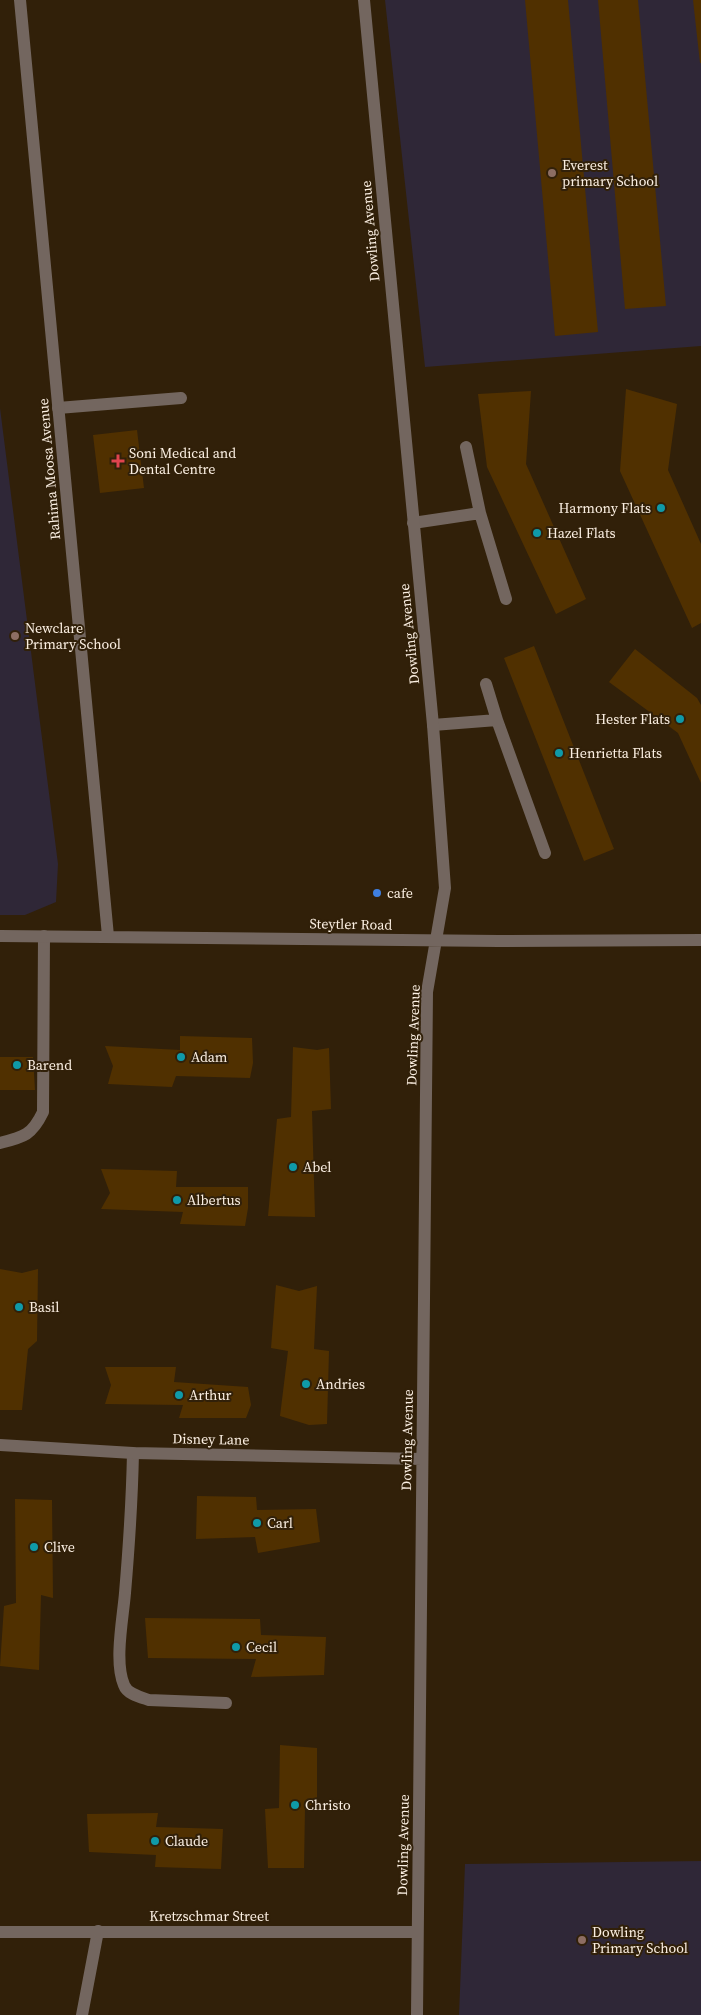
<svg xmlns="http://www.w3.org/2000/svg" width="701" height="2015" font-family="'Source Serif 4',serif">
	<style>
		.education { fill: #2f2737 }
		.building { fill: #503000 }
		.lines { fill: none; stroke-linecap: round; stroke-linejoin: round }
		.lane { stroke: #73665f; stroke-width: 12 }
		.street { stroke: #73665f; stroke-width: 12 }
		.education-dot { fill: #8d6e63; stroke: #312009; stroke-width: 2 }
		.health-dot { fill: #e0444e; stroke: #312009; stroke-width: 2 }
		.culture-dot { fill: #0f9aa8; stroke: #312009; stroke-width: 2 }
		.shop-dot { fill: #3f7fe0; stroke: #312009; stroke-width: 2 }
		.labels { text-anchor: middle; stroke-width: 4; stroke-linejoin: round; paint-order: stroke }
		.poi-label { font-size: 14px; fill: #fbefe2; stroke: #312009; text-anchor: start }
		.street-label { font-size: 14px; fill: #fbefe2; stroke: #312009 }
	</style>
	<rect width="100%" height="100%" fill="#312009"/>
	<path class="education" d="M385,0H701V346L425,367Z
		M0,408L58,864L56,902L25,915H0Z
		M701,1861V2015H459L465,1864Z"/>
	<path class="building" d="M525,0H568L598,332L555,336Z
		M598,0H638L666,306L625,309Z
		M693,0H701V63H700Z
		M626,389L677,404L668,470L701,544V623L692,628L620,471Z
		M531,391L526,464L586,599L556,614L487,467L478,394Z
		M137,430L144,488L100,493L93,435Z
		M534,646L614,849L584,861L504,658Z
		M635,649L697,698L701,705V783L678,733L609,682Z
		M180,1036L252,1038L253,1063L250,1078L176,1076L172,1087L108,1084L113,1066L105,1046L180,1050Z
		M293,1047L317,1050L329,1048L331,1109L312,1111L315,1217L268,1216L277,1119L291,1117Z
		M0,1057H33L35,1090H0Z
		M101,1169L177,1171L176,1187H248V1208L245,1226L180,1224L183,1212L101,1209L110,1193Z
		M0,1269L22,1273L38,1269L37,1341L28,1349L22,1410H0Z
		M276,1285L299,1291L317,1286L314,1349L329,1351L327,1424L309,1425L280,1416L288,1351L271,1348Z
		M105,1367H176L174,1382L248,1387L251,1405L246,1418H179L183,1405L105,1404L111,1385Z
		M197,1496L256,1497L257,1510L316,1509L320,1542L258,1553L255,1537L196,1539Z
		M15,1499L52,1500L53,1598L41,1595L39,1670L0,1666L4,1606L16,1603Z
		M145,1618L260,1619L261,1635L326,1637L324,1675L251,1677L256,1659L148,1658Z
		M280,1745L317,1748V1803L305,1807L304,1868H268L265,1809L279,1808Z
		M158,1813L156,1827L223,1829L221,1869L155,1867L156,1855L89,1852L87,1814Z"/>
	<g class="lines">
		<path class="lane" d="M58,408L181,398
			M466,447L480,513
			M413,523L480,513L506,599
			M486,684L497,720
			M433,725L497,720L545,853
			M0,1143C24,1137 32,1135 43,1112L44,936
			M133,1453C132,1500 129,1546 125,1593C123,1618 114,1662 124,1685C127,1694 140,1697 149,1700L226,1703"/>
		<path class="street" d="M20,0L108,936
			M364,0L433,725L445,888L427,992L417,2015
			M0,936L499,941L701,940
			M0,1445L133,1453L422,1459
			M0,1932H417
			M82,2015L98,1931"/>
	</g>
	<g class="education-dot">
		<circle cx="552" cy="173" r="5"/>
		<circle cx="15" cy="636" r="5"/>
		<circle cx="582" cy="1940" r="5"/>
	</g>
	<path class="health-dot" d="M115.5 453.5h5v5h5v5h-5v5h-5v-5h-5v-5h5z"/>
	<g class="culture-dot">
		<circle cx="661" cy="508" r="5"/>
		<circle cx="537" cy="533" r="5"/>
		<circle cx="680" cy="719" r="5"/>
		<circle cx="559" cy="753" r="5"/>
		<circle cx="181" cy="1057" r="5"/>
		<circle cx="17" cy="1065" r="5"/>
		<circle cx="293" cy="1167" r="5"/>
		<circle cx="177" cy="1200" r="5"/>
		<circle cx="19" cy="1307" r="5"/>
		<circle cx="306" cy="1384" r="5"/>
		<circle cx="179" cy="1395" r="5"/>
		<circle cx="257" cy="1523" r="5"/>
		<circle cx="34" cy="1547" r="5"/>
		<circle cx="236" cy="1647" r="5"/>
		<circle cx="295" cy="1805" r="5"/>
		<circle cx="155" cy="1841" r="5"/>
	</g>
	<circle class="shop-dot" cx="377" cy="893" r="5"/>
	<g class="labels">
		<g class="poi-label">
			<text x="562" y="170">Everest<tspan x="562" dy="16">primary School</tspan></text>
			<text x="129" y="458">Soni Medical and<tspan x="129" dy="16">Dental Centre</tspan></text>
			<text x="651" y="513" text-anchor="end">Harmony Flats</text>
			<text x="547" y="538">Hazel Flats</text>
			<text x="25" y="633">Newclare<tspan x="25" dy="16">Primary School</tspan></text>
			<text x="670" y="724" text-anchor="end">Hester Flats</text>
			<text x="569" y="758">Henrietta Flats</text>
			<text x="387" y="898">cafe</text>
			<text x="191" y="1062">Adam</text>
			<text x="27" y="1070">Barend</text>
			<text x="303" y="1172">Abel</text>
			<text x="187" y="1205">Albertus</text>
			<text x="29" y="1312">Basil</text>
			<text x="316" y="1389">Andries</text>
			<text x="189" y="1400">Arthur</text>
			<text x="267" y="1528">Carl</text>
			<text x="44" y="1552">Clive</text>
			<text x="246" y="1652">Cecil</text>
			<text x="305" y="1810">Christo</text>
			<text x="165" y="1846">Claude</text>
			<text x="592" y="1937">Dowling<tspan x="592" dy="16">Primary School</tspan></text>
		</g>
		<g class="street-label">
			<text transform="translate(370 231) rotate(-95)" y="5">Dowling Avenue</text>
			<text transform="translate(49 469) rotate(-95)" y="5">Rahima Moosa Avenue</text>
			<text transform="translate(409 634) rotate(-96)" y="5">Dowling Avenue</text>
			<text transform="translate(351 924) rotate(1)" y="5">Steytler Road</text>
			<text transform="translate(413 1035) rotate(-88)" y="5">Dowling Avenue</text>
			<text transform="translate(211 1439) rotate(1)" y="5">Disney Lane</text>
			<text transform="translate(407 1440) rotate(-89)" y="5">Dowling Avenue</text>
			<text transform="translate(403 1845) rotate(-89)" y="5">Dowling Avenue</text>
			<text x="209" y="1921">Kretzschmar Street</text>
		</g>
	</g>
</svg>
